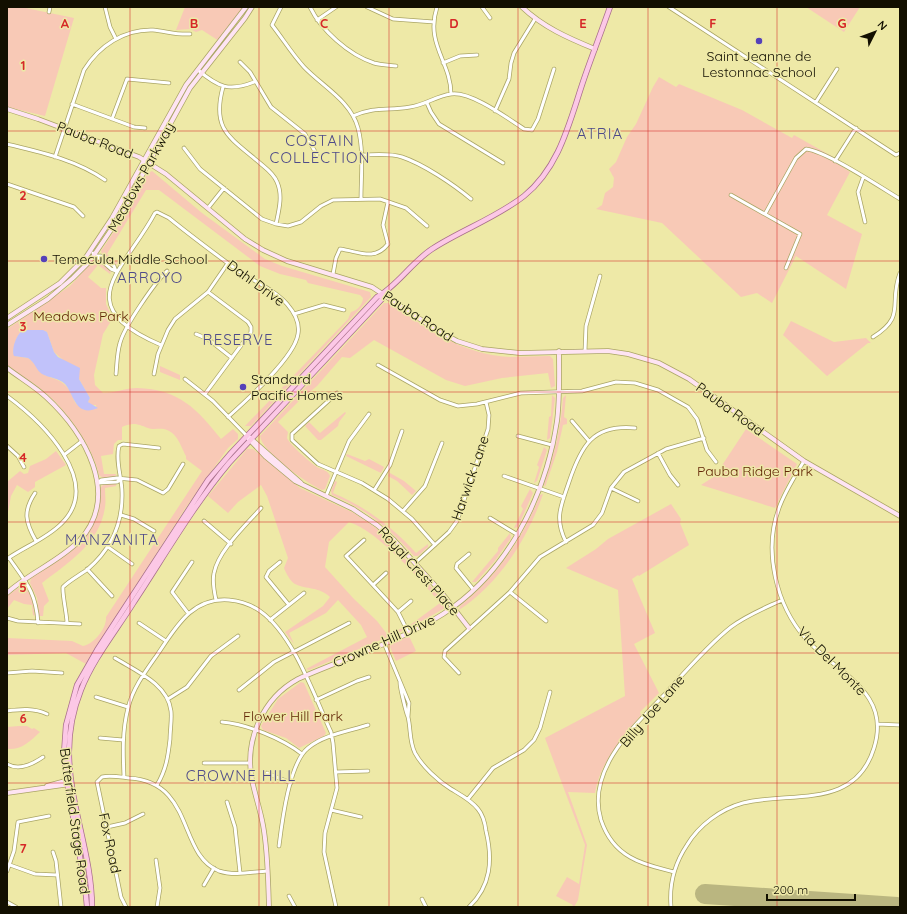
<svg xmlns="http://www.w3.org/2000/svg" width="907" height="914" font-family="Quicksand,sans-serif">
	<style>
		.green { fill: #f8c9b6; fill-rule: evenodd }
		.water { fill: #c1c2fa }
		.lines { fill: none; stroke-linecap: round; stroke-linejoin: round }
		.runway { stroke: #bab680; stroke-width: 20 }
		.street-casing { stroke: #aaa565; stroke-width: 4.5 }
		.secondary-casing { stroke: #aaa565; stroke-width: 5.5 }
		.primary-casing { stroke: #a9708b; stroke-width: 6 }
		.street { stroke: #fff; stroke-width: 3 }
		.secondary { stroke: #fee4f3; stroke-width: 4 }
		.primary { stroke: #fcc8e6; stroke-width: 4.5 }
		.grid { fill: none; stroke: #d62828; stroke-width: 1; stroke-opacity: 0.55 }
		.poi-dot { fill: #5441b9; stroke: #eee9a7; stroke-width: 1.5 }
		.labels { text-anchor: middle; stroke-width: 3; stroke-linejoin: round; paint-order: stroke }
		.poi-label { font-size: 14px; fill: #120f00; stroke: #eee9a7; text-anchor: start }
		.street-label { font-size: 14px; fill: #120f00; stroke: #eee9a7 }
		.park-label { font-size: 14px; fill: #622707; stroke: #eee9a7 }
		.neighbourhood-label { font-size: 15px; letter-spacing: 1px; fill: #4f4b89; stroke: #eee9a7 }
		.grid-label { font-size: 13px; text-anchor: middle; font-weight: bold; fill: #d62828; stroke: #eee9a7; stroke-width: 3; stroke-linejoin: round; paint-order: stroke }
	</style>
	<rect width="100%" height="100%" fill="#eee9a7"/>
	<path class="green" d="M7,7H21L74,18L45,116L7,107Z
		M185,7H243L219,41L202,30L196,32L190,29L176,30Z
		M806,7H860L844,32Z
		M659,77L676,87L679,84L742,110L792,138L794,135L835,158L834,161L850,172L827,215L862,234L846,289L796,256L772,303L757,293L741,297L662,223L596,209L602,205L605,193L613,187L614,178L609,169L616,162L627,137L636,124L653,87Z
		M152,171L202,213L265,259L282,266L370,292L371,297L251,426H245L348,319L351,312C357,311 363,304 363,298L360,295L308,283L306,280L280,274L260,266L159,190H146L107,254L118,263L116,265L102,254L101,251L127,212L147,174Z
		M96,260L111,271L110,274L98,265L88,277L101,288H106V304L114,321H111L103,334L94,375L95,385L103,393C115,393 126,388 137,388C179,389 197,409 221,439L233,429L238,434V439L228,448L186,507L86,664L66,653L7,655V638L72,641L83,646C94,644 107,628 106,617L202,471L186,459V456C180,445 178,433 164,429C159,428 153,430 148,428C137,424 134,422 122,427V440H118L114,444L113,454L101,456L104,474H116L115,477L103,478L99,475C93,446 65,408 42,390C31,381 18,374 7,365V329L70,286L93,261ZM24,330L45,331L47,332L54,352L79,374V379L90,398L88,402L91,405H96V409C67,409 79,398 65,385C59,379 50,378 43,374C37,370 35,362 28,358L15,356L13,352C15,344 16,334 24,330Z
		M384,303H390C429,330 461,354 510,357C523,357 537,356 550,356L553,359L555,386L551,388L548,373L502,378L465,386L446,380L374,340L350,358L342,357L317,386L300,400L278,422L288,432L287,438C290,445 311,463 317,467C322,470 328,470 330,476L325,489L322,490C306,483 262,452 260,436Z
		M791,321L834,342L866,338L871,343H868L827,376L783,335Z
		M160,366L180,375V380L160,372Z
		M552,395L555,398L550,438L547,440L549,417L551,416Z
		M566,395L564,417L567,419V424L563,425L557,452L545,487L544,484C554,456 561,428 563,398Z
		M345,412L346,413L339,422L338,426L321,440H318L305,426L309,422L320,433Z
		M746,429L797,464L775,508L701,485L715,476Z
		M544,447L547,450L537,481L534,483L539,467L537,465Z
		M247,449H253L300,488L354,513L376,528L439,595L446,604L445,608L413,626L410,625L440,603C419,578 379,532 349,522L329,542L325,567L353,598L377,621L387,634L403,628L402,631L309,670L306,669L367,637L361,625L338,600L326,613L289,633L294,644L285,632L323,606L330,597C318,586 307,590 295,584C290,581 286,573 284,568L288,558L267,496L261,485L238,502L228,513L208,496Z
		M56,451L66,465L35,482V487L28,492L17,485L11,496L7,518V482L20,471L24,474L28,473L30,466L46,459Z
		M347,454L365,461L369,459L384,467L381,473L346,456Z
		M390,473L404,481L416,491L412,495L397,481L388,476Z
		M335,481L337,482L333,493C366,507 393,527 416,553L428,544V547L418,556H414C390,529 366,509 332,495L331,491Z
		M116,483V486L105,488C105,495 106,501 105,507C100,543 69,562 42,583L49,601L44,606L43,616H39L37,598L30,583L31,578L71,551L83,540L89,532L96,516L100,488L104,484Z
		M530,489L533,493L518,527L514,528L523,509L521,506Z
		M543,494C528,538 499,584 459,610L460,606C496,577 523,539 540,495Z
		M671,504L681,519L680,523L689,545L639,576L638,575L632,579L655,633L634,644L659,693L640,712L641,715C622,739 600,762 595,793L568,792L587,845L578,900L574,907H572L573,905L556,896L567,877L579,884L585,845L545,738L625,696L618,590L566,568L596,549L608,539Z
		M510,533L511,538L494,562L476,582H472L498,551V548Z
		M21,586H25L32,597L35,616L33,615L32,605L24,604L14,600L7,609V596Z
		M409,636L416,651L396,661L390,647L391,644Z
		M301,682L304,683L326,733L324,736L299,748L286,738L263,730L261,726L278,699Z
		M19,726H27L32,729L34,728L40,732C29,742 22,750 7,749V727Z"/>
	<path class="water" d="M24,330H43L47,332L54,352L58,357L80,368L79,379L90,398L88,402L98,408C75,418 74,394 65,384C59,378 49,378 42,374C36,370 35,362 28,358L14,356C11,349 17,332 24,330Z"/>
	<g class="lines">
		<path class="runway" d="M705,894L897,907"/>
		<g class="street-casing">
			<path id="street" d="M105,7L110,27L116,39
				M281,7L272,25C283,39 292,54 304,67C322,86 351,101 358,128C364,151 361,176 361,199
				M310,7C321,30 349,55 374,63C381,65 389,65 396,66
				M367,7L393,19L434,22
				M437,7C425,44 451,62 451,94
				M482,7L490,18
				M669,7L896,155L900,153
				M49,12L50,7
				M317,20L336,7
				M240,62L250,72L271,107L305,134L317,155
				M443,63L460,56L477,55
				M198,70C218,87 229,92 254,82
				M223,87C211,131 231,138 261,164C267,169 274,174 277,182C283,195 279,210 276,224
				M816,102L837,69
				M427,103L431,112L439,124L503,163
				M72,104L134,127L145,128
				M495,111L509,79L511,63L514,53L535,19
				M353,116C376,106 387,111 410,107C425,105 436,96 451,94C471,91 507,118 524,129L532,130L538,119L554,69
				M112,119L127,79L169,83
				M7,144C40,152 77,160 105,180
				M184,148L200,169L262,219L276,224L288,226L301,222L321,206L333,200L380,199L406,208L427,226
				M361,155C374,155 389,153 402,157C423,164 453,184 471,199
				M55,157L84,70C99,46 124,29 153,30C165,31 177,35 190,34
				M835,161L856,128
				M863,178L858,192L865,222
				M7,184L74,207L83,216
				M731,195L800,234L786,268
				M208,208L224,188
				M765,214L796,158L806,149C826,151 880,187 900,199
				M93,253L111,269L116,271
				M97,256H101L114,266L116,271
				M333,274L336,258L340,249C358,251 374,262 388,244L383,225L388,202
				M294,314L324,305L344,310
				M196,334L208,339L232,358
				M873,337C907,316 888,304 900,273
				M161,345C67,305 124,271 155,213L157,212L169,218C191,236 214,253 237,270C253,281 274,289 287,304C294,312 300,323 298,334C295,357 247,400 228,417
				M585,351L586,326L600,276
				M378,365L440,400L458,406L477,404L521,393L582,391L616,382L635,383L658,390L688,407L697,419L707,450L716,462
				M116,374C117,363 117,353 120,343C124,327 155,282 167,271
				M154,374L158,354L168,330L175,319L208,292L228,263
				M185,379L213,401L247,436
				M337,393L292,434V440L318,464L362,483L388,499L412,519L435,545
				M205,394L251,332V327L248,322L208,292
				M7,396C41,421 105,482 61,524C46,539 24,547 7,559
				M572,421L589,441
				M518,436L552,445
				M7,446L18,456L24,467
				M658,453L670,475L678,485
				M64,455L82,441
				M504,476L564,497
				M98,483L101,480L117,478L137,480L163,493L168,489L183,464
				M98,483L117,482L121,479
				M611,488L638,501
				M375,489L390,465L402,431
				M35,493C23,511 25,522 36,541
				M326,496L349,441L369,414
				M403,511L425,486L442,443
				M121,515L134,519L154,531
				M490,518L518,535
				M204,521L231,544
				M364,540L346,556L398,612L408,632
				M566,542C554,518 561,506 569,482C581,446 593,424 635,428
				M108,547L132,564
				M469,554L457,564L456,568L473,589
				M9,558C26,582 36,592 38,623
				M280,562L269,571L266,577L289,605
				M415,563L449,532L457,521L488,429L489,415L486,402
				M87,569L112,596
				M373,585L386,573
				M510,592L546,621
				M216,600C214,591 212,582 214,573C218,551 246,525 261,508
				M398,612L411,601
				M188,613L172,592L192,562
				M7,618L18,621L80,624
				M270,620L304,593
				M67,623C67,615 62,594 63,587C70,580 80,575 88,569C111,549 123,523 122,492C122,478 115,461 119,446L123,444L159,448
				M139,623L166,641
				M384,643L409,703L408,717
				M115,658C136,671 168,684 171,711C172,720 170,730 170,739C168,757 166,770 157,785
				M7,673L32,671L62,673
				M459,673L444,657L445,651L510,592L540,557L593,525L602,513L611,488L624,472L666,449L704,438
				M400,682C399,684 406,712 408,717C411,729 409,741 415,753C422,766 438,781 451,789C461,795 471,800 478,809C483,815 485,823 486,831C493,860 491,886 469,907
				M239,690L274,662L349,623
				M96,697L128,707
				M168,699L187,687L211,656L238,636
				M316,700L357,681L369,677
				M7,711C21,709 34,708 47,714
				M222,722C247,724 283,739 302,754
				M877,724L900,725
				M100,738L123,740
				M204,763H250
				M7,764C19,771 33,764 43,757
				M336,772L368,771
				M267,773L291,783
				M124,777C123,754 122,731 128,708C133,688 145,672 157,655C175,629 191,597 229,600C240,601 250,604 260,611C293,634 314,695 331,732L333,743L337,788L325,833L324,852L336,907
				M468,799L493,768L524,750L534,740L540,728L550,692
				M227,802L235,827L240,873
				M331,810L361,817
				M107,827L125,823L143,814
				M279,846C282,822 289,763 308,748C323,735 349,731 368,725
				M53,852L56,861L61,907
				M156,860L160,888L157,907
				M10,865L35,874L57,875
				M7,871L14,851L18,822L49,816
				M674,872C659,868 643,865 630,857C616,849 606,835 601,820C586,770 634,726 665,694C685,672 708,645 731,627C747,615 765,608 782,600
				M204,885L214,868
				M289,896L295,907
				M422,899L426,907
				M7,902L16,907
				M126,907L121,897L97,782L102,777C110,775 120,777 129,778C195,782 177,854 219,871C234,876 252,872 267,871
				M671,907C669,885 675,863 687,845C699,825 721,809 743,803C792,791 855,810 874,748C892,691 836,673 806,639C776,605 763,551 779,508C785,491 795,476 804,461"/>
		</g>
		<g class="secondary-casing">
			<path id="secondary" d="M522,7C543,27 568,38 595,49
				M7,109L38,119L139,157L166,174L245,239L263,250L287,261L372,287L435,329L457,341L482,349L520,353L608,351L628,354L659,363L689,379L804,461L900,516
				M7,318L60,283L86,257L112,218L186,85L246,7
				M7,325L48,299L73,278L90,261L117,221L190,88L245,18L252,7
				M7,368C20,378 34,386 46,397C84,432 122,495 79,541C58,562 29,573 7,593
				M249,437L301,483
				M248,438L266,457L295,481L353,509L377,525L394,540L441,592L469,628
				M47,786L69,780
				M7,793L70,784
				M269,907C268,880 268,852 263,825C260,809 255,795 252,780C244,740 263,698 298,679C345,658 399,642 443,614C507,573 546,496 557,421C560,398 559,375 559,351"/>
		</g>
		<g class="primary-casing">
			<path id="primary" d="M87,907L85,886L66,776L64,753L66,725L77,685L97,650L208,480L231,453L377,297C396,287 412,262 432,249C461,230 496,218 524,196C561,166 570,119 585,76C593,53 602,30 610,7
				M92,907C92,855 69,804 69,752C69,731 73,710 81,690C93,659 116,631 134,602C165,555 193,506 229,463L382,299L383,293"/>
		</g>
		<use href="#street" class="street"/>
		<use href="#secondary" class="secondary"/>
		<use href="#primary" class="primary"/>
	</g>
	<path class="grid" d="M130,7V907M259,7V907M389,7V907M518,7V907M648,7V907M777,7V907M7,131H900M7,261H900M7,392H900M7,522H900M7,653H900M7,783H900"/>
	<g class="poi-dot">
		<circle cx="759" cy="41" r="4"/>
		<circle cx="44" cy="259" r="4"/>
		<circle cx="243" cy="387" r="4"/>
	</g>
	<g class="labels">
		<g class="poi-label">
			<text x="759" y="61" text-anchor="middle">Saint Jeanne de<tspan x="759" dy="16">Lestonnac School</tspan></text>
			<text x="52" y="264">Temecula Middle School</text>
			<text x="251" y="384">Standard<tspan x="251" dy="16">Pacific Homes</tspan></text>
		</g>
		<g class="street-label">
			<text transform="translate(95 140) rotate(21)" y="5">Pauba Road</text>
			<text transform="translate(141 177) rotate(-61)" y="5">Meadows Parkway</text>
			<text transform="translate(256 283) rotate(36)" y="5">Dahl Drive</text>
			<text transform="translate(418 316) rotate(33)" y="5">Pauba Road</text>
			<text transform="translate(730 409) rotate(36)" y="5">Pauba Road</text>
			<text transform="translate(470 478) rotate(-71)" y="5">Harwick Lane</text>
			<text transform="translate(419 571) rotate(48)" y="5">Royal Crest Place</text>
			<text transform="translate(384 641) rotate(-24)" y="5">Crowne Hill Drive</text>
			<text transform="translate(832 661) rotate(45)" y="5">Via Del Monte</text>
			<text transform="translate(652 711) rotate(-49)" y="5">Billy Joe Lane</text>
			<text transform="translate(75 821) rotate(82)" y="5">Butterfield Stage Road</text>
			<text transform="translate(110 843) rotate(78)" y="5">Fox Road</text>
		</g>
		<g class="park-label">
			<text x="81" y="321">Meadows Park</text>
			<text x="755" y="476">Pauba Ridge Park</text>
			<text x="293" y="721">Flower Hill Park</text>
		</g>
		<g class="neighbourhood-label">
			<text x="600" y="139">ATRIA</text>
			<text x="320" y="146">COSTAIN<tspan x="320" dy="17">COLLECTION</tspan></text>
			<text x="150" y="283">ARROYO</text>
			<text x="238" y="345">RESERVE</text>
			<text x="112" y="545">MANZANITA</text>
			<text x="241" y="781">CROWNE HILL</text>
		</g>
	</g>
	<g class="grid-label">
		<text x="65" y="28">A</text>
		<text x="194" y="28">B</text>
		<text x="324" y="28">C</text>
		<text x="454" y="28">D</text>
		<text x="583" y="28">E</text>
		<text x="713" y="28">F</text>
		<text x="842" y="28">G</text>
		<text x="23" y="70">1</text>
		<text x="23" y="200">2</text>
		<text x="23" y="331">3</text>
		<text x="23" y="462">4</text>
		<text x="23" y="592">5</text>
		<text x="23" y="723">6</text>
		<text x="23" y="853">7</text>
	</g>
	<rect width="907" height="914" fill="none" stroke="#120f00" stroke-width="16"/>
	<g transform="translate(875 32) rotate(48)" stroke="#eee9a7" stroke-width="3" paint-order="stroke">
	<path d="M0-3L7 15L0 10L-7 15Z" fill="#120f00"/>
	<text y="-6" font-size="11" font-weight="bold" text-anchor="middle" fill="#120f00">N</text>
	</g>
	<path d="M767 894v6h88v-6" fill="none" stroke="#120f00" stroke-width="2"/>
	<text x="773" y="894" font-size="12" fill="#120f00" stroke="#eee9a7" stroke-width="3" paint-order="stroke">200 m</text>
</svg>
